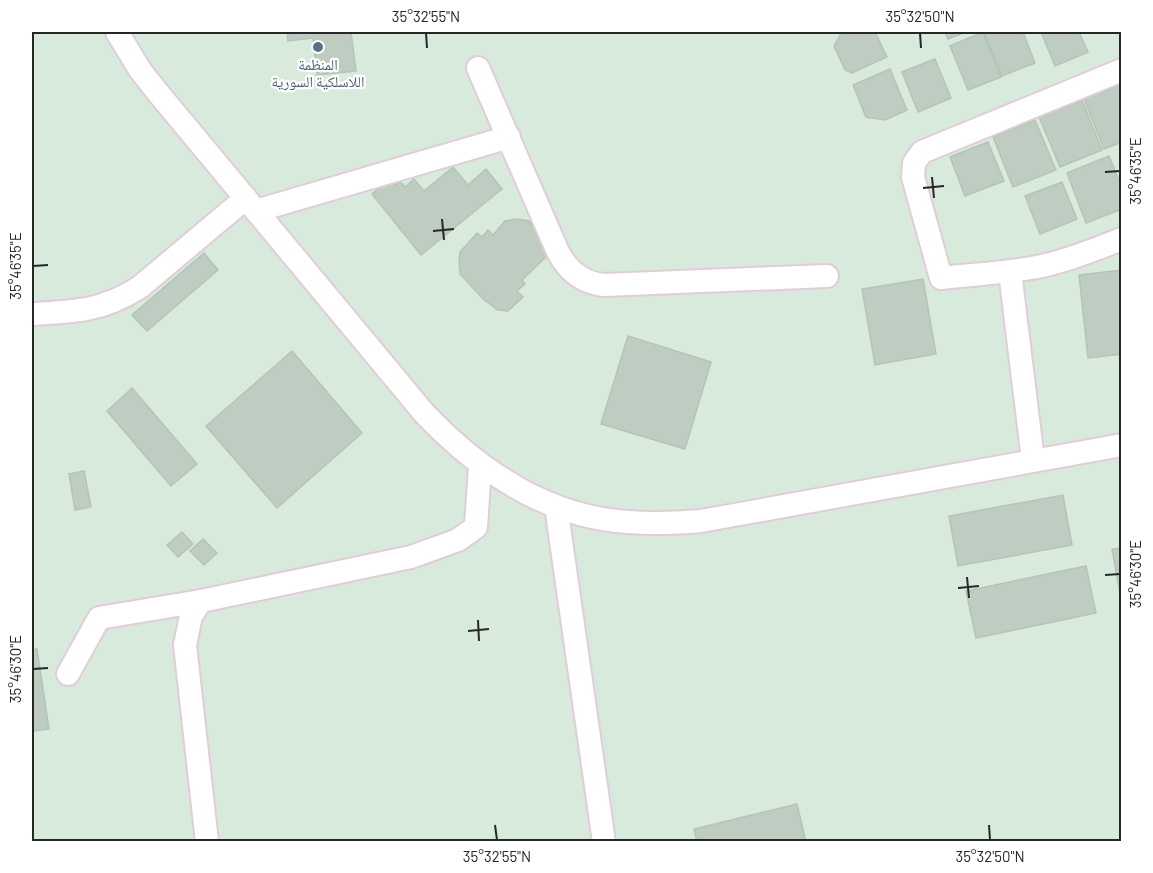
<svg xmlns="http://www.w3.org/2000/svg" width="1153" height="873" font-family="Barlow,'Noto Naskh Arabic',sans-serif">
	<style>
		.building { fill: #beccc1; stroke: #b2c5b7; stroke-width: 1.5 }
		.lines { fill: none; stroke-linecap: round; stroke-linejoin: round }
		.street-casing { stroke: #e1cdd8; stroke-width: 26 }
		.street { stroke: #fff; stroke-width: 22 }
		.ticks { fill: none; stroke: #272727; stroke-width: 2 }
		.service-dot { fill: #5c6f8a; stroke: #fff; stroke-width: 2 }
		.labels { text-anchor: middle; stroke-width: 4.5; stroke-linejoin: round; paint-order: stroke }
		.service-label { font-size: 15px; fill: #4e5e75; stroke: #fff }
		.neatline { fill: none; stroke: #272727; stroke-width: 2 }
		.ticks-label { font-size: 15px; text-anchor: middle; fill: #272727 }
	</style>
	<rect width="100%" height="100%" fill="#d8eadb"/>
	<path class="building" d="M287,32H351L356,71L317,75L313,38L288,41Z
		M842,32H875L887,57L852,73L845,70L834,46Z
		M945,32H966L948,39Z
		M983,32L1001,77L968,90L950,46Z
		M984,32H1023L1035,63L1002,76Z
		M1041,32H1079L1088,52L1055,66Z
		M935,59L951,98L918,112L902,72Z
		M890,69L907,110L885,120L866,117L853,85Z
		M1122,84V142L1104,149L1084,99Z
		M1082,100L1102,150L1060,167L1039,117Z
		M1035,120L1056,170L1013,187L993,137Z
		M988,142L1004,181L965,196L950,157Z
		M1109,156L1122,188V209L1086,223L1067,173Z
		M453,167L468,185L486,169L502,189L421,255L372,194L391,178L396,185L400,181L405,187L414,179L424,191Z
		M1062,182L1077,219L1040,234L1025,196Z
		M517,219L529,221L542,235L548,255L522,280L525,284L517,291L523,297L508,311L498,310L483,299L460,274L459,261L460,252L477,233L482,237L488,230L493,235L505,221Z
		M204,253L218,270L147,331L132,315Z
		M1122,270V354L1088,358L1079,275Z
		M923,279L936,354L875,365L862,289Z
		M628,336L711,362L685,449L601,424Z
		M292,351L362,433L277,508L206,426Z
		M132,388L197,464L171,486L107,411Z
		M84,471L91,507L75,510L69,474Z
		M1063,495L1072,545L958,566L949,516Z
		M182,532L193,544L178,557L167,545Z
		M203,539L217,553L204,565L190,551Z
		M1122,548V604L1112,549Z
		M1086,566L1096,613L976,638L966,591Z
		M37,649L49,729L32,731V650Z
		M797,804L806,842H697L694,829Z"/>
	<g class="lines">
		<g class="street-casing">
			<path id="street" d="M117,32L140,70L159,94L424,413C479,471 546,517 628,522C653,524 677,523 701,521L1122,445
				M478,68L558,252C568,271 582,283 604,285L827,276
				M1122,70L922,152L914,163L913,177L941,278C975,274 1009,273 1042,266C1070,260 1096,249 1122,239
				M256,211L509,137
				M1010,272L1033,460
				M32,314C74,312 103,311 140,287L246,198
				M556,506L604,842
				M68,674L99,618L201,601
				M207,842L185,645L191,616L201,601L411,557L458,540L476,527L480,466"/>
		</g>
		<use href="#street" class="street"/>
	</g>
	<path class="ticks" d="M426,33L427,48M920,33L921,48M1105,172L1120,171M932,177L934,198M923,188L944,186M442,219L444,240M433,231L454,229M33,266L48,265M1105,575L1120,574M967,577L969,598M958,588L979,586M478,620L479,641M468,631L489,629M33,669L48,668M495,825L497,840M989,825L990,840"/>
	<circle class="service-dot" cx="318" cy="47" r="6"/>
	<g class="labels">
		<g class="service-label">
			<text x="318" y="70">المنظمة<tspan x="318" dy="17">اللاسلكية السورية</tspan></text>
		</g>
	</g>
	<rect width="1153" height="873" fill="none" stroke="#ffffff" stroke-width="66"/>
	<rect x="33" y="33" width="1087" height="807" class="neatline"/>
	<g class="ticks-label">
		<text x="426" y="22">35°32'55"N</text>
		<text x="920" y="22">35°32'50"N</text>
		<text transform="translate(1136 171) rotate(-90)" y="5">35°46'35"E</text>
		<text transform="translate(16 266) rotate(-90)" y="5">35°46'35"E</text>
		<text transform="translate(1136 574) rotate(-90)" y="5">35°46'30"E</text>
		<text transform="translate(16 669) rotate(-90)" y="5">35°46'30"E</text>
		<text x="497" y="862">35°32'55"N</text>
		<text x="990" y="862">35°32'50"N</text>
	</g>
</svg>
